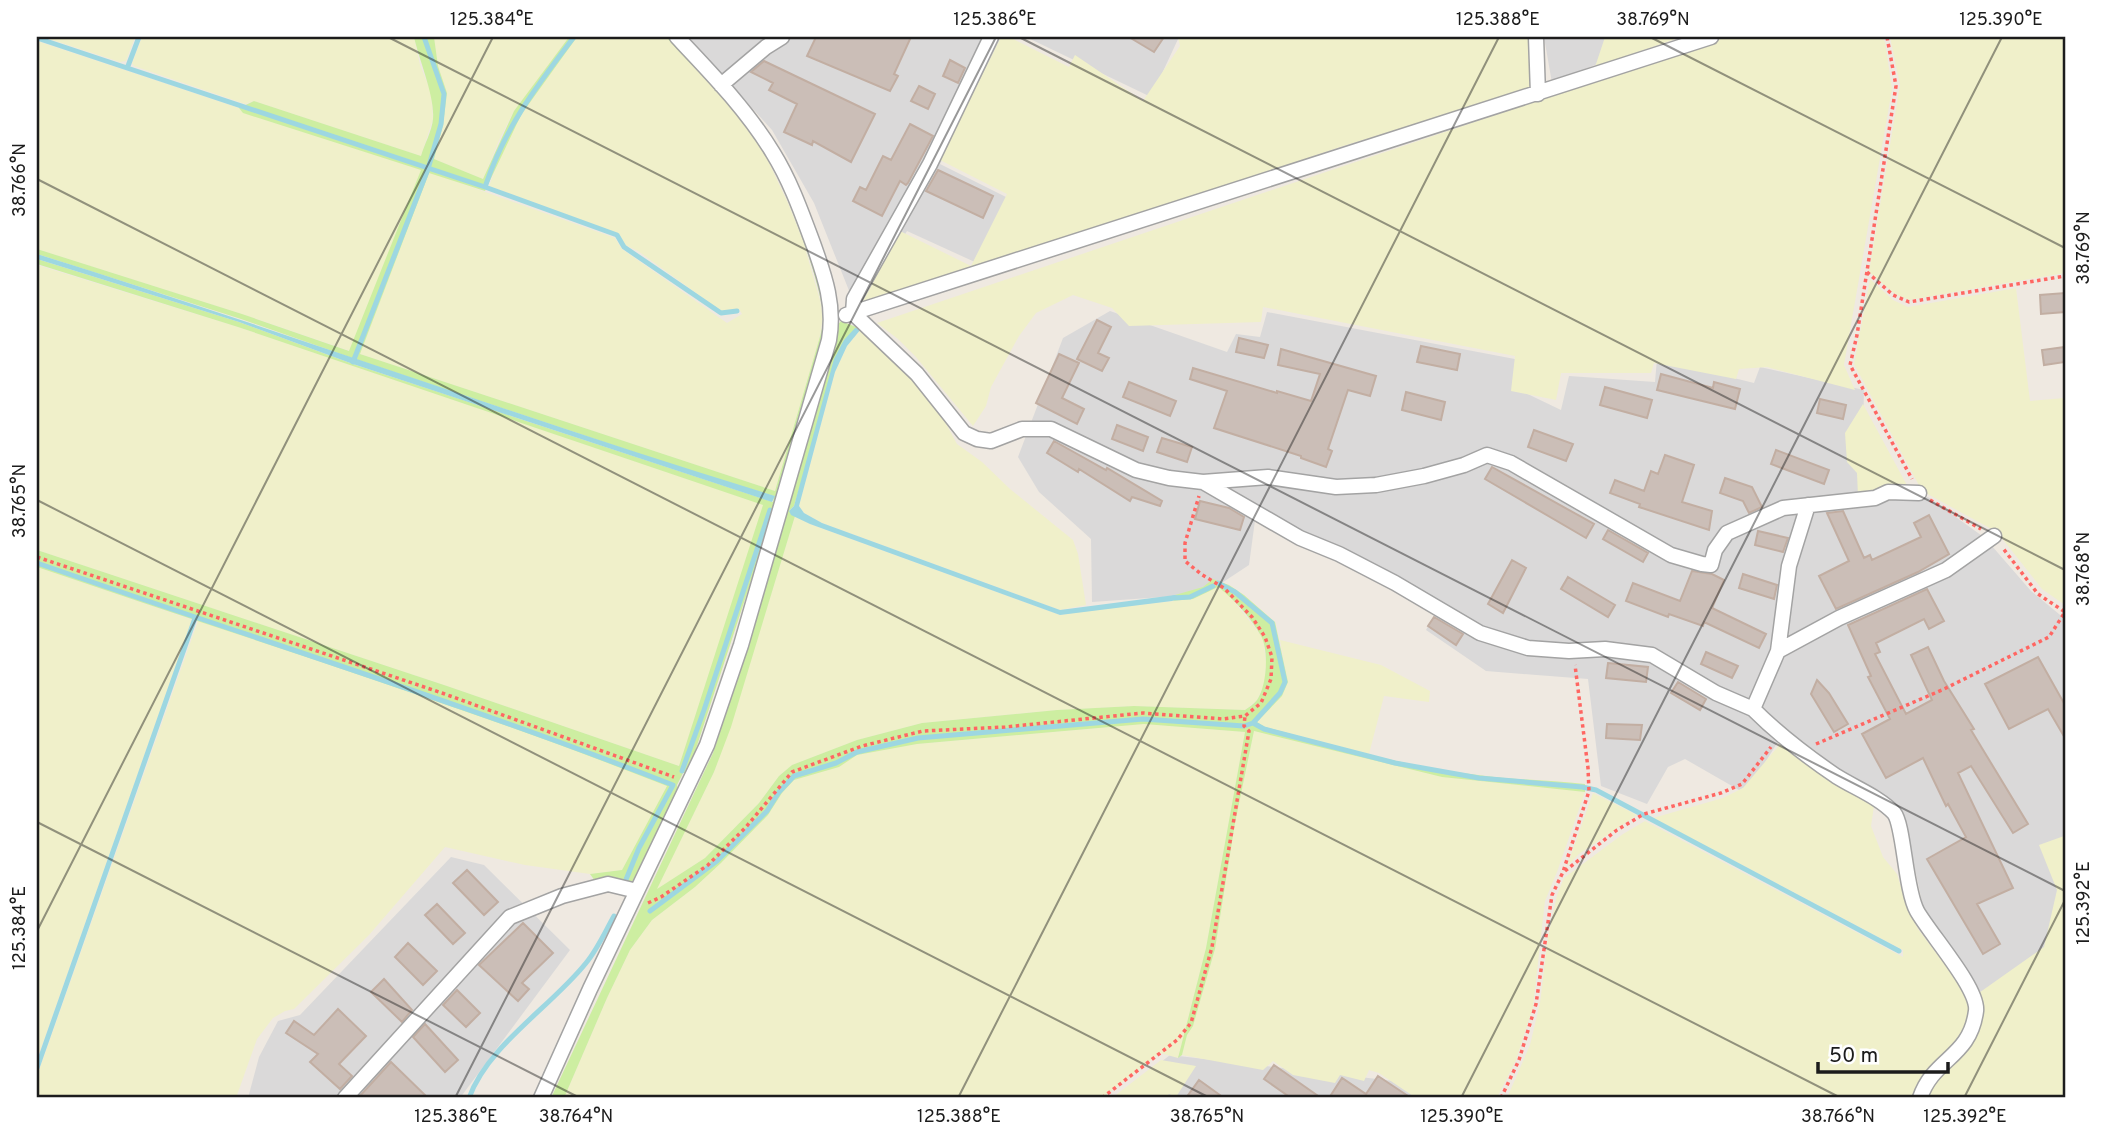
<svg xmlns="http://www.w3.org/2000/svg" width="2102" height="1135" font-family="Overpass,sans-serif">
	<style>
		.residential { fill: #dad9d9 }
		.farmland { fill: #f0f0ca }
		.grass { fill: #cdeea1 }
		.water { fill: #9dd7e1 }
		.lines { fill: none; stroke-linecap: round; stroke-linejoin: round }
		.stream { stroke: #9dd7e1; stroke-width: 5 }
		.building { fill: #cbbeb7; stroke: #c2aea2; stroke-width: 2 }
		.street-casing { stroke: #a3a3a3; stroke-width: 17 }
		.path { stroke: #ff6662; stroke-width: 3.5; stroke-dasharray: 3.5 3.5; stroke-linecap: butt }
		.street { stroke: #fff; stroke-width: 14 }
		.ticks { fill: none; stroke: #1c1c1c; stroke-width: 2; stroke-opacity: 0.45 }
		.neatline { fill: none; stroke: #1c1c1c; stroke-width: 2.5 }
		.ticks-label { font-size: 18px; text-anchor: middle; fill: #1c1c1c }
	</style>
	<rect width="100%" height="100%" fill="#efe9e1"/>
	<path class="residential" d="M688,37H1005L940,164L1010,199L977,263L907,231L858,313L814,203L772,130Z
		M1026,37H1179L1151,97Z
		M1544,37H1613L1604,61L1552,83Z
		M1110,311L1227,352L1236,334L1260,337L1267,312L1520,360L1517,389L1561,410L1569,376L1655,382L1657,359L1754,383L1760,367L1864,390L1861,503L1928,497L1985,538L2031,591L2065,619V900L2051,948L1983,995L1925,916L1912,855L1894,803L1835,770L1816,751L1785,730L1752,784L1739,790L1685,759L1668,767L1647,804L1601,786L1588,679L1486,671L1426,630L1437,610L1256,513L1249,565L1205,594L1092,602L1091,539L1039,492L1018,457L1063,338Z
		M451,857L484,865L570,950L460,1098H248L259,1057L278,1021L300,1015Z
		M1170,1055L1394,1081L1420,1098H1115Z"/>
	<path class="farmland" d="M43,37H135L126,61L120,62Z
		M142,37H414L420,65L431,92L433,119L421,156L254,101L245,104L134,66L132,63Z
		M434,37H569L514,111L500,138L483,179L434,159L443,125L447,93L438,66Z
		M577,37H666L719,93L757,137L788,203L803,241L820,300L823,318L819,340L775,491L360,354L429,172L615,238L622,249L727,323L742,314L739,309L721,311L638,251L625,245L619,234L489,186L508,138L521,115Z
		M1001,37H1009L1069,67L1075,55L1143,101L1180,46L1178,37H1528L1530,89L1340,147L1141,215L971,267L861,305L900,231L971,266L1007,194L940,160Z
		M1605,37H1681L1595,67Z
		M1727,37H1882L1885,42L1892,89L1844,365L1855,390L1767,367L1739,369L1736,379L1654,363L1651,373H1561L1556,400L1511,391L1515,356L1263,307L1261,322L1129,326L1112,308L1073,295L1036,313L1019,336L991,387L986,406L973,426L916,357L898,339L877,323Z
		M1890,37H2065V273L1909,300L1895,294L1869,272L1900,85Z
		M37,41L239,108L244,113L422,170L350,351L242,314L37,249Z
		M37,265L238,327L764,505L679,766L447,686L37,550Z
		M1870,279L1893,300L1908,307L2016,288L2030,401L2065,398V605L2042,589L1997,532L1922,491L1854,364Z
		M861,329L915,379L943,418L957,444L982,462L1010,489L1073,540L1078,554L1086,605L1060,610L822,523L804,513L799,506L835,372L847,346Z
		M1863,404L1909,489L1858,496L1857,473L1847,462L1845,433Z
		M795,516L810,524L1060,615L1089,610L1193,599L1217,587L1228,594L1263,638L1266,662L1265,683L1257,700L1245,710L1134,706L1057,710L922,723L857,740L792,765L779,776L759,803L705,858L656,890L714,772L742,689Z
		M37,567L192,620L37,1060Z
		M198,621L442,702L564,745L667,786L622,870L590,874L525,865L445,847L369,935L294,1009L285,1011L273,1018L257,1039L236,1098H37V1076Z
		M1280,640L1381,665L1430,691L1429,702L1384,696L1369,754L1265,727L1257,722L1282,696L1288,682Z
		M1144,724L1245,732L1206,948L1178,1058L1160,1053L1102,1098H564L607,998L630,950L652,920L695,887L721,863L768,815L782,793L794,780L839,767L857,755L917,744Z
		M1254,731L1442,777L1585,792L1557,872L1545,901L1533,1007L1516,1060L1497,1098H1416L1379,1073L1369,1070L1364,1081L1340,1075L1335,1083L1293,1075L1273,1061L1263,1070L1182,1055L1187,1035L1193,1026L1215,949L1235,823Z
		M1781,743L1874,806L1871,826L1883,857L1897,874L1907,907L1918,929L1967,994L1971,1009L1966,1032L1915,1098H1507L1530,1045L1540,1003L1548,937L1557,895L1564,878L1623,834L1645,821L1903,957V950L1653,818L1723,798L1743,788Z
		M1593,793L1637,815L1579,854L1567,866Z
		M2065,831V1098H1924L1934,1077L1965,1051L1976,995L2044,947L2057,890L2039,845L2064,836Z
		M1161,1060L1196,1066L1176,1097L1169,1094L1165,1098H1112Z"/>
	<path class="grass" d="M414,37H434L438,66L447,93L443,125L434,159L483,179L514,111L569,37H577L521,115L485,191L429,173L360,354L775,491L819,340C821,333 823,325 823,318C823,283 777,166 757,136C731,100 695,71 666,37H673L760,138L784,181L825,297L823,340L776,505L688,773H683L677,785L678,791L632,882L595,881L590,874L622,870L667,786C460,704 247,639 37,567V550L447,686L679,766L763,505L238,327L37,264V259L239,322L353,364L773,502L774,496L685,469L355,359L241,319L37,254V249L242,314L349,351L421,170L243,113L239,108L254,101L421,156C424,145 432,131 433,119C435,96 419,60 414,37Z
		M841,321L861,329L844,340L794,506L789,511L795,516L731,727L714,772L657,889L705,858L759,803L779,776L792,765L857,740L922,723L1057,710L1134,706L1245,710C1249,707 1254,704 1257,700C1267,686 1269,650 1261,636C1251,618 1234,599 1218,587L1193,599L1172,601L1179,598L1175,595L1203,587L1213,579L1229,585L1244,595L1275,622L1288,682L1282,696L1257,722L1265,727C1335,746 1406,767 1478,775C1514,780 1550,780 1585,784V792L1442,777L1254,731L1235,823L1215,949L1193,1026L1187,1035L1182,1055L1178,1058L1206,948L1245,732L1144,724L917,744L857,755L839,767L794,780L782,793L768,815L721,863L695,887L652,920L630,950L607,998L564,1098H551L713,753C759,614 800,471 835,328Z"/>
	<path class="water" d="M37,254C284,331 527,420 775,496L772,502L353,364L239,322L37,259Z
		M855,328L861,329L847,346L835,372L799,506L804,513L822,523L1060,610L1175,595L1179,597L1172,601L1060,615L810,524L791,515L789,511L794,506L834,359L844,340Z"/>
	<g class="lines">
		<path class="stream" d="M37,38L485,187L617,235L624,247L721,313L737,311
			M128,66L139,37
			M485,187C505,127 536,87 574,37
			M353,362L428,169L441,124L444,94L424,37
			M37,563C249,637 463,703 673,785L639,848L625,882
			M1218,583L1235,592L1272,623L1285,682L1280,693L1253,723
			M1173,598L1190,597L1213,586
			M682,771L704,710L770,510
			M650,911L717,861L767,811L779,792L794,776L836,763L857,752L918,738L1143,719L1244,726L1253,723L1264,729L1395,763L1479,778L1582,787L1596,790L1899,951
			M37,1068L195,618
			M469,1098C488,1045 551,1007 586,963C597,950 605,932 614,916"/>
	</g>
	<path class="building" d="M816,37H911L894,74L898,76L890,91L807,56Z
		M1129,37H1164L1154,52Z
		M950,60L965,68L958,83L943,76Z
		M764,61L875,114L851,162L813,141L812,145L784,132L797,104L769,90L773,83L751,72Z
		M919,86L935,94L928,109L911,101Z
		M910,124L933,136L908,183L906,185L900,181L882,216L853,201L860,187L866,190L883,156L891,160Z
		M938,170L993,196L983,218L926,191Z
		M2065,293V312L2041,314L2040,295Z
		M1097,320L1111,327L1098,353L1109,358L1102,371L1077,359Z
		M1239,338L1268,345L1264,358L1236,352Z
		M1421,346L1460,354L1457,370L1417,362Z
		M2065,347V362L2044,365L2042,350Z
		M1281,349L1376,376L1370,396L1348,390L1328,449L1332,451L1326,467L1301,458V456L1214,428L1227,391L1190,379L1193,368L1277,393V391L1311,401L1320,374L1278,365Z
		M1059,354L1079,363L1062,398L1084,409L1077,424L1036,403Z
		M1661,374L1713,388L1714,382L1740,389L1735,409L1657,390Z
		M1129,382L1176,401L1170,416L1123,397Z
		M1605,387L1652,400L1647,418L1600,405Z
		M1406,392L1445,402L1441,420L1402,410Z
		M1820,399L1846,405L1843,419L1817,413Z
		M1117,425L1148,437L1143,451L1112,439Z
		M1534,430L1573,444L1566,461L1528,447Z
		M1162,438L1192,447L1187,462L1157,452Z
		M1054,441L1106,470L1107,468L1162,501L1160,506L1132,497L1130,501L1079,469L1078,472L1047,453Z
		M1776,450L1829,470L1824,484L1771,464Z
		M1665,455L1694,465L1682,502L1712,511L1709,530L1639,507L1640,504L1610,493L1615,480L1644,491L1651,471L1658,474Z
		M1492,467L1594,524L1586,538L1485,479Z
		M1725,478L1752,487L1762,507L1749,513L1743,501L1720,493Z
		M1200,501L1229,508L1244,517L1240,530L1195,519Z
		M1843,511L1864,558L1870,555L1872,560L1921,537L1914,523L1929,515L1949,554L1918,572L1836,609L1819,576L1849,561L1827,513Z
		M1608,530L1648,553L1643,562L1603,539Z
		M1758,531L1788,538L1783,552L1755,545Z
		M1512,560L1526,568L1503,613L1488,604Z
		M1692,571L1712,574L1724,580L1712,608L1766,634L1759,648L1704,622L1703,626L1669,614L1668,617L1626,601L1633,583L1680,601Z
		M1743,574L1777,585L1774,599L1739,588Z
		M1568,577L1615,605L1608,617L1561,589Z
		M1927,589L1944,621L1929,629L1924,619L1876,643L1880,652L1875,654L1906,714L1932,700L1911,655L1928,647L1944,681L1974,729L1971,730L2028,824L2013,833L1971,766L1958,773L2013,888L1977,904L2000,944L1983,954L1927,859L1966,837L1948,804L1946,806L1923,758L1886,778L1862,734L1890,719L1868,677L1871,676L1848,625Z
		M1434,617L1463,634L1456,645L1428,626Z
		M1706,652L1738,666L1732,678L1701,664Z
		M2038,657L2065,705V738L2048,709L2009,729L1985,684Z
		M1608,663L1648,667L1646,682L1606,678Z
		M1817,680L1829,693L1848,724L1834,732L1811,694Z
		M1678,682L1706,699L1700,710L1671,693Z
		M1607,724L1642,725L1640,740L1606,738Z
		M467,870L498,902L484,915L453,883Z
		M437,904L465,933L453,944L425,915Z
		M523,923L553,953L522,983L529,989L518,1001L479,965Z
		M408,943L437,971L423,985L395,957Z
		M384,979L412,1010L402,1022L371,992Z
		M457,990L480,1013L466,1027L443,1005Z
		M338,1009L366,1036L339,1064L352,1076L340,1089L310,1062L318,1054L286,1033L294,1021L314,1035Z
		M425,1024L458,1060L445,1072L413,1037Z
		M391,1062L428,1098H358Z
		M1274,1065L1321,1098H1291L1264,1079Z
		M1378,1076L1411,1098H1329L1342,1078L1366,1094Z
		M1199,1080L1224,1098H1186Z"/>
	<g class="lines">
		<g class="street-casing">
			<path id="street" d="M991,37L930,164L854,299L853,313L917,374L964,433L977,439L991,441L1022,429H1051L1136,470L1169,478L1203,482L1268,477L1336,487L1376,485L1424,476L1464,465L1487,455L1511,463L1671,555L1702,564L1711,565L1715,550L1727,533L1783,508L1875,498L1888,492L1919,493
				M1536,37L1538,94
				M721,85L766,47L782,37
				M846,315L1711,37
				M1203,482L1300,538L1339,554L1395,583L1480,633L1528,648L1569,651L1605,649L1652,655L1716,693L1753,709L1778,651L1789,566L1808,505
				M1778,651L1839,618L1946,570L1994,536
				M1753,709C1777,733 1808,757 1836,776C1855,788 1879,797 1894,813C1904,825 1905,889 1917,911C1930,934 1979,989 1976,1011C1970,1058 1933,1058 1920,1098
				M345,1098L510,917L562,896L608,884L637,891
				M541,1098L590,989L707,745L741,645L829,340C835,306 825,277 814,246C802,214 791,182 773,153C747,110 711,73 677,37"/>
		</g>
		<path class="path" d="M1887,37L1896,86L1857,335L1850,365L1912,479
			M1867,272L1893,295L1909,302L2065,276
			M1930,500L1981,529
			M37,557L442,693L674,777
			M1816,744L1942,690L2049,637L2065,612L2038,594L2002,547
			M1565,871L1617,830L1644,814L1721,793L1742,784L1771,747
			M648,903L661,897L708,865L746,827L792,772L862,746L923,731L1005,727L1143,713L1223,719L1245,716L1261,703L1271,679L1272,657L1265,637L1252,617L1224,588L1201,574L1185,561V543L1199,496
			M1102,1098L1177,1040L1191,1023L1212,947L1249,731L1244,726L1245,716
			M1501,1098L1519,1060L1536,1004L1552,895L1563,872L1589,791L1588,768L1575,665"/>
		<use href="#street" class="street"/>
	</g>
	<path class="ticks" d="M388,37L2065,891M1019,37L2065,570M1650,37L2065,248M37,179L1841,1098M37,500L1210,1098M37,822L580,1098M37,931L493,37M455,1098L996,37M958,1098L1499,37M1461,1098L2002,37M1964,1098L2065,900"/>
	<rect width="2102" height="1135" fill="none" stroke="#ffffff" stroke-width="77"/>
	<path d="M1818 1062v10h130v-10" fill="none" stroke="#1c1c1c" stroke-width="3.5"/>
	<text x="1829" y="1062" font-size="21" fill="#1c1c1c" stroke="#ffffff" stroke-width="5" paint-order="stroke">50 m</text>
	<rect x="38" y="38" width="2026" height="1058" class="neatline"/>
	<g class="ticks-label">
		<text x="492" y="25">125.384°E</text>
		<text x="995" y="25">125.386°E</text>
		<text x="1498" y="25">125.388°E</text>
		<text x="1653" y="25">38.769°N</text>
		<text x="2001" y="25">125.390°E</text>
		<text transform="translate(19 180) rotate(-90)" y="6">38.766°N</text>
		<text transform="translate(2083 248) rotate(-90)" y="6">38.769°N</text>
		<text transform="translate(19 501) rotate(-90)" y="6">38.765°N</text>
		<text transform="translate(2083 569) rotate(-90)" y="6">38.768°N</text>
		<text transform="translate(2083 903) rotate(-90)" y="6">125.392°E</text>
		<text transform="translate(19 928) rotate(-90)" y="6">125.384°E</text>
		<text x="456" y="1122">125.386°E</text>
		<text x="576" y="1122">38.764°N</text>
		<text x="959" y="1122">125.388°E</text>
		<text x="1207" y="1122">38.765°N</text>
		<text x="1462" y="1122">125.390°E</text>
		<text x="1838" y="1122">38.766°N</text>
		<text x="1965" y="1122">125.392°E</text>
	</g>
</svg>
